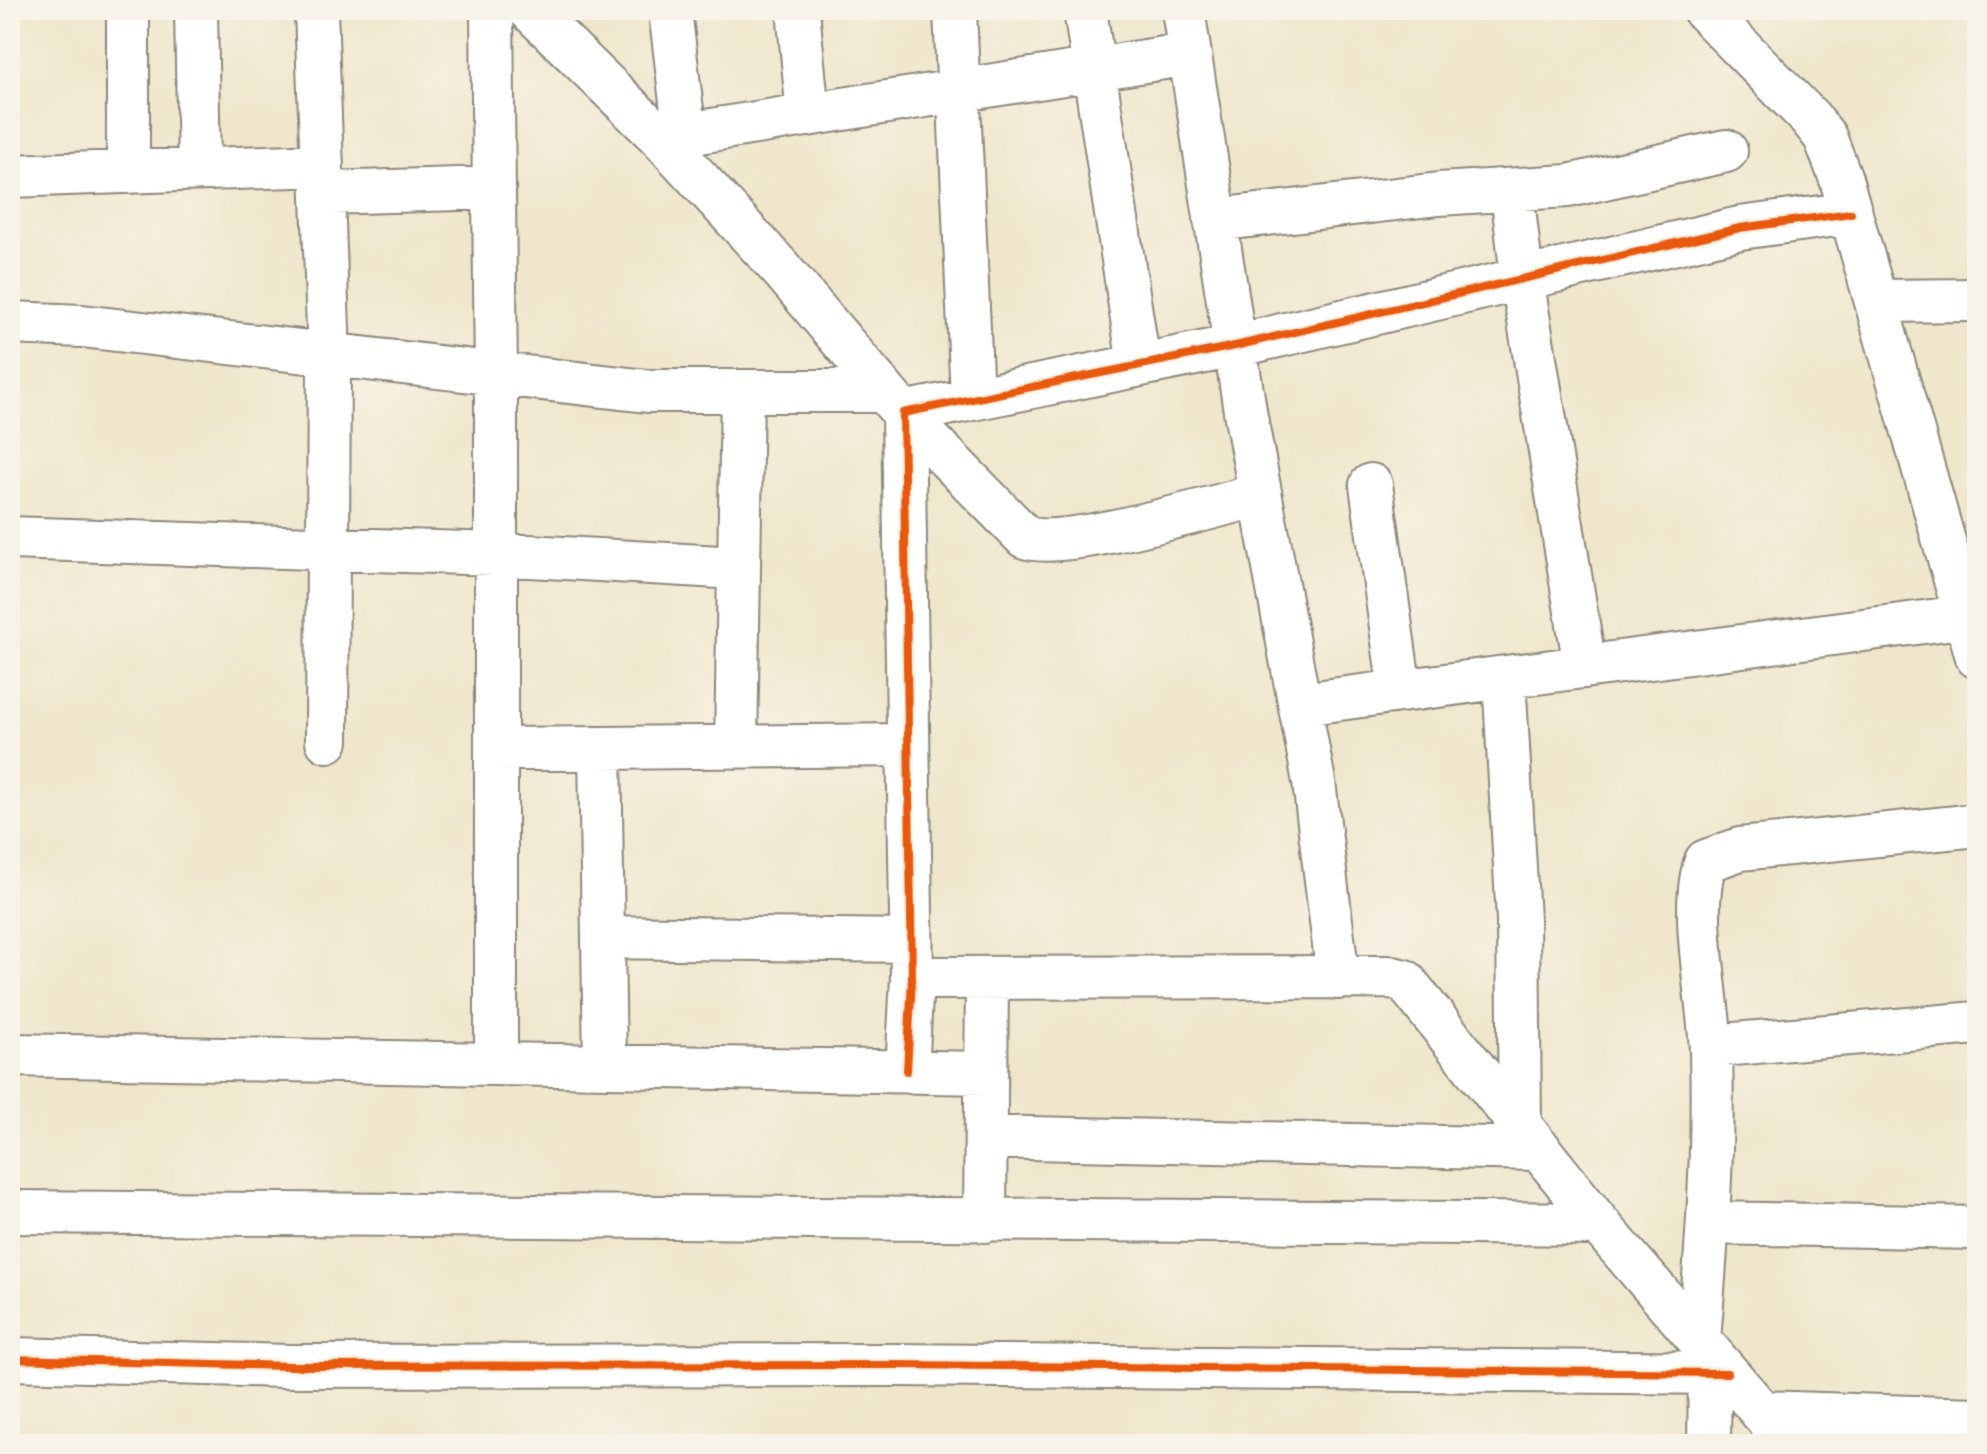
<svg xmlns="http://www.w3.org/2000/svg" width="1987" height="1454" font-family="'Gentium Book Plus',serif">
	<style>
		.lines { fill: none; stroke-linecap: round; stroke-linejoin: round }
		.minor-casing { stroke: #8d887b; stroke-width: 46 }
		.minor { stroke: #fff; stroke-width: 42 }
		.cycleway-casing { stroke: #f7f3e8; stroke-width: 13 }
		.cycleway { stroke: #e8590c; stroke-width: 8 }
	</style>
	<rect width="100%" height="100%" fill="#f7f3e8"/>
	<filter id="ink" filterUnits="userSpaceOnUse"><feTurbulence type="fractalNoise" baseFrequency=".0125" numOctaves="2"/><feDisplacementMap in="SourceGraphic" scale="16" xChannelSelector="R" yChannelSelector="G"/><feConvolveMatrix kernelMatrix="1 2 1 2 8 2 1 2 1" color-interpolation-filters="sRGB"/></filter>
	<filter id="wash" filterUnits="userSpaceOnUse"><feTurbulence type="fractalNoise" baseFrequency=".006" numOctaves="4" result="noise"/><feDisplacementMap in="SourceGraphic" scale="32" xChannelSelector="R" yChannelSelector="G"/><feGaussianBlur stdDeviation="1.8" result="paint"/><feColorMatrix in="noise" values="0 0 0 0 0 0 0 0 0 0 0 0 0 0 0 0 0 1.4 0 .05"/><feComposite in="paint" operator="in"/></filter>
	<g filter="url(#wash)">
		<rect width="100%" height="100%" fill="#efe6cb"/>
	</g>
	<g filter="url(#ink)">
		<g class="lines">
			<g class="minor-casing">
				<path id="minor" d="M196,10L199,169
					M316,10L329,356L327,741
					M492,10L496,376V1064
					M530,10L661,138L781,269L903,413L1025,537C1062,552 1215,506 1260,495
					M670,10L685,135
					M798,10L808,115
					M955,10L972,399
					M1085,10L1139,365
					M1183,10L1246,417L1314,782L1338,978
					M1704,10L1810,118L1825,137L1841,179L1977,657
					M661,138L1189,54
					M128,172V10
					M10,176L322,165
					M1512,191L1522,278L1585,667
					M323,193L494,188
					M1215,220L1439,194L1568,186L1726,151
					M1876,301L1977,300
					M10,323L82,326L647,391H884
					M1371,485L1400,691
					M10,538L496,554L737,568
					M1504,678L1518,919L1520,1123
					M1301,704L1977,615
					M736,747L742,392
					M600,748L605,1065
					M496,749L908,745
					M603,937L911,941
					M912,978L1389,977L1405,981L1599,1224L1789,1444
					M1711,1046L1977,1023
					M10,1055L986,1073
					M907,1071L912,978L903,413L1235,346L1740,228L1851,213
					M986,1137L1540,1149
					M10,1212L1599,1224
					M985,1221L987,978
					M1709,1223L1977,1228
					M1699,1340C1707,1245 1714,1150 1711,1054C1710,1001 1688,908 1706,861L1740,849L1977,825
					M10,1359L290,1366L895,1365L1727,1373
					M1761,1412L1977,1419
					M1709,1444L1710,1372"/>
			</g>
			<use href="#minor" class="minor"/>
			<g class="cycleway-casing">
				<path id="cycleway" d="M907,1071L912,978L903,413L1235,346L1740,228L1851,213
					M10,1359L290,1366L895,1365L1727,1373"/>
			</g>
			<use href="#cycleway" class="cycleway"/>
		</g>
	</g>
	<rect width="1987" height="1454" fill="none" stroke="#f7f3e8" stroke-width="40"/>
</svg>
